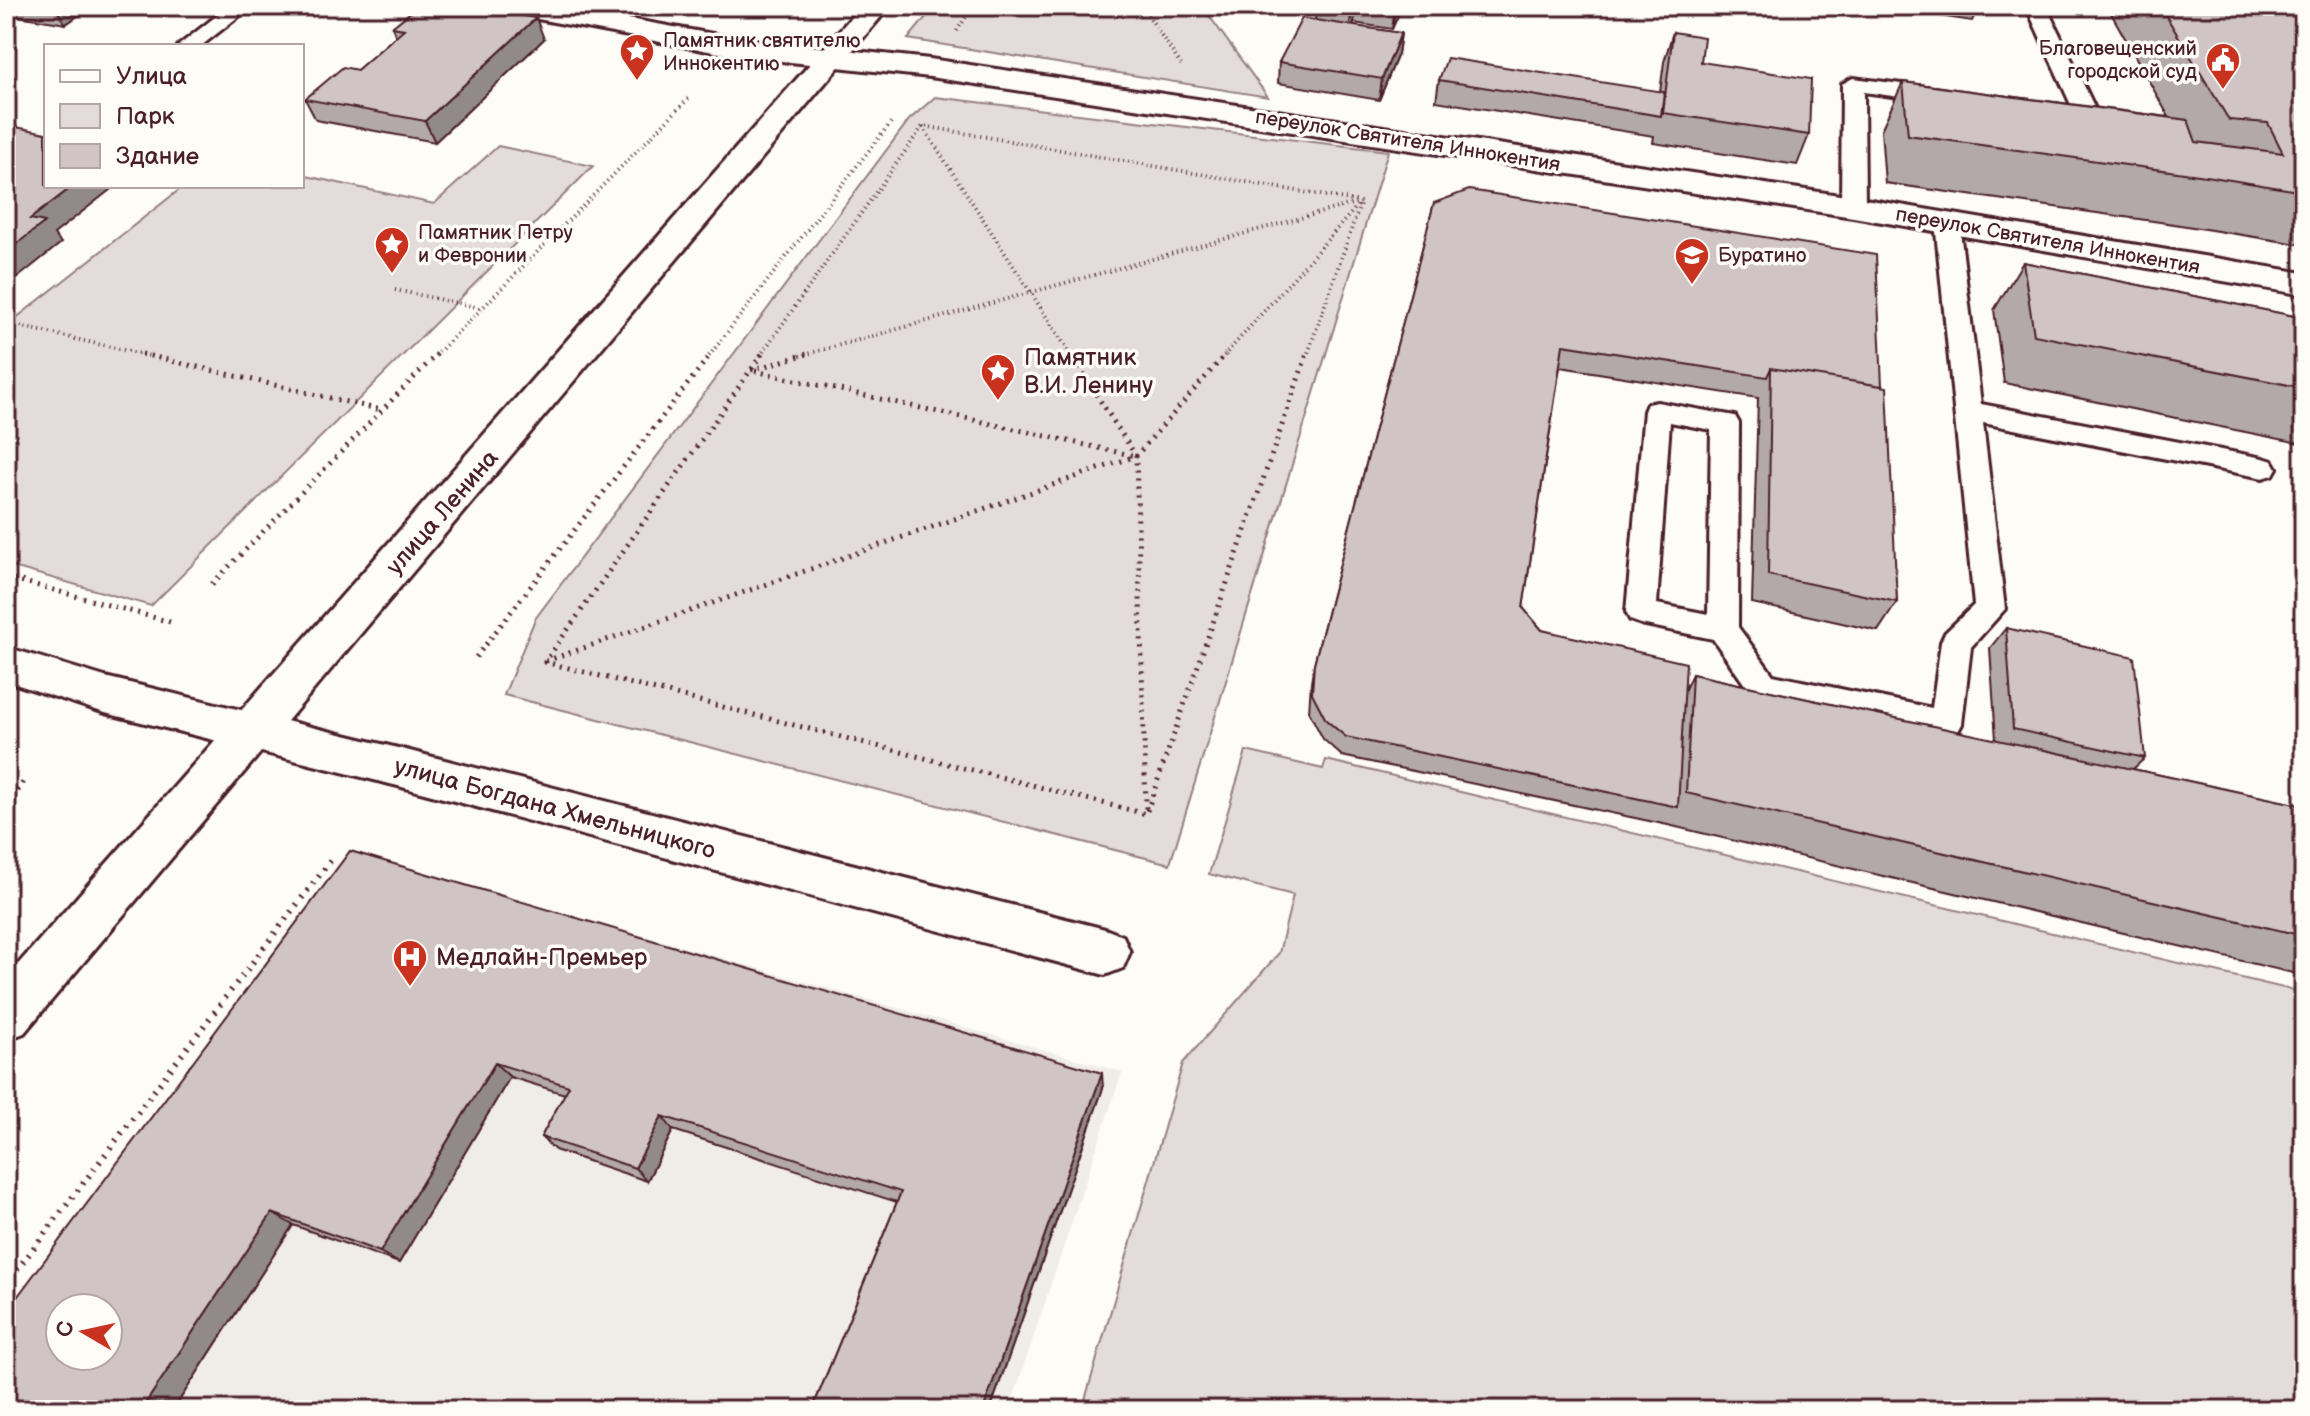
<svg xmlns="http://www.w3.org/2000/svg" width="2310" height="1416" font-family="'Balsamiq Sans',sans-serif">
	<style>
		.built { fill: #f0ece8; fill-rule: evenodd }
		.green { fill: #e3dcda; stroke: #967e82; stroke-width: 2 }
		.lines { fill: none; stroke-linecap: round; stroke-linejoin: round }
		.service-casing { stroke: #4a1f2b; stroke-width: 6 }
		.minor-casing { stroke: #4a1f2b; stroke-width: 6 }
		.secondary-casing { stroke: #4a1f2b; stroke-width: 6 }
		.path-far2 { stroke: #4a1f2b; stroke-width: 4; stroke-dasharray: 1 4; stroke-linecap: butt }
		.path-far1 { stroke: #4a1f2b; stroke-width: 5; stroke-dasharray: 2 6; stroke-linecap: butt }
		.path { stroke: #4a1f2b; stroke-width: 6; stroke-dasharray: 2 7; stroke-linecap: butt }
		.service { fill: #fdfcf7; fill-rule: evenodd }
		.minor { fill: #fdfcf7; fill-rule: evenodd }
		.secondary { fill: #fdfcf7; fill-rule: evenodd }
		.wall { fill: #b3a9a9; stroke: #4a1f2b; stroke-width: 2 }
		.shaded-wall { fill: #928a89; stroke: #4a1f2b; stroke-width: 2 }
		.building { fill: #d0c5c4; stroke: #4a1f2b; stroke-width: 2; fill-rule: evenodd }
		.labels { text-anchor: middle; stroke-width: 7; stroke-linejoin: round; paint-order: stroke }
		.far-poi-label { font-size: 20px; fill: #4a1f2b; stroke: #fdfcf7; text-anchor: start }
		.far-street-label { font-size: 20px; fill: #4a1f2b; stroke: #fdfcf7 }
		.poi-label { font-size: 24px; fill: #4a1f2b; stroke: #fdfcf7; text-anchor: start }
		.street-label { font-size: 24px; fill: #4a1f2b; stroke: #fdfcf7 }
	</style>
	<rect width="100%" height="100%" fill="#fdfcf7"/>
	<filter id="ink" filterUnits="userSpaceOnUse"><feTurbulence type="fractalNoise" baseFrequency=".0125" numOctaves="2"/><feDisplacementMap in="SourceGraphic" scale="16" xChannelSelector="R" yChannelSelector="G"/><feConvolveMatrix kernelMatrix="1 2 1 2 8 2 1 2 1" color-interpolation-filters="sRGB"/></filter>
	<g filter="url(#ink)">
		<path class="built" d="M367,857L1122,1072L1009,1410H6V1342ZM60,1308H108V1356H60Z"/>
		<path class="green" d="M935,6H1202L1268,97L908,39Z
			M935,97L1388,151L1170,864L504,695L535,619L909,120Z
			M498,146L593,166L151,606L6,565V326L184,186H302V175L434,204Z
			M1246,751L1323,769L1326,760L2304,993V1410H1082L1183,1063L1279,953L1293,895L1209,874Z"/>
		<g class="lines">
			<g class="service-casing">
				<path id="service" d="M229,6H252L201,46H178Z
					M2026,6H2046L2098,115L2095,120L2055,118L2044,111L2055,104L2072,107Z
					M1853,78L1942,89L1953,96L1942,103L1864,92L1865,207L1861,212H1845L1841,207L1842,84Z
					M1947,215L1955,217L1959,222L1981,404L2263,458L2273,461L2277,468L2273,475L2263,478L1983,423L2005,609L1971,647L1962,724L1957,733L1946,737L1752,695L1713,639L1641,624L1630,620L1626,612L1644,411L1647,404L1657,402L1735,416L1739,423L1738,627L1773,675L1932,708L1941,642L1945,633L1974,605L1935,222L1939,217ZM1670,422L1711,430L1708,614L1657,604Z"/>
			</g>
			<g class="minor-casing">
				<path id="minor" d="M497,6H557L735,38L930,59L1853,197L2304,273V295L1853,217L930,77L735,56L511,14L501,12Z
					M6,647L105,677L398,748L1105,929L1123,936L1130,952L1123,968L1105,975L398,786L105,713L6,681Z"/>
			</g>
			<g class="secondary-casing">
				<path id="secondary" d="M861,6H890L24,1033L6,1040V978Z"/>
			</g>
			<path class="path-far2" d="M1142,6L1181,65
				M957,31L973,6
				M923,127L1072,356
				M395,290L481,308
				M6,323L150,356
				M435,356L691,96
				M709,356L892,121
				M760,356L923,126L1361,202L1307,356
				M800,356L1359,202
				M1224,356L1360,203"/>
			<path class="path-far1" d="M142,354L381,410
				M762,354L545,662L1146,814L1307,354
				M1070,354L1136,456L1146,809
				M751,370L807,354
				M755,371L1135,456
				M6,577L174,623
				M212,584L437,354
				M476,657L711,354
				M546,661L1136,456L1226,354
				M6,812L24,780"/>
			<path class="path" d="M6,1284L331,860"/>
			<use href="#service" class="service"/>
			<use href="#minor" class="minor"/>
			<use href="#secondary" class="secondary"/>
		</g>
		<path class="wall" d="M6,6H92L66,24L6,14Z
			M1318,6H1402L1392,29L1354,23L1353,26L1401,33L1398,54L1379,100L1278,83L1279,62L1315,20L1316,11Z
			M1575,6H1601L1600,10Z
			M1872,6H1979L1972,21Z
			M2107,6H2288L2304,30V245L2174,224L1885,183L1881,130L1903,82L2169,117Z
			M392,27L544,39L435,142L316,120L305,99L357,70L396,36Z
			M1673,32L1701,62L1809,135L1797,165L1653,143L1654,136L1436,101L1439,80L1660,92L1664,62Z
			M1434,203L1882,386L1897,602L1878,631L1752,603L1758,398L1560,367L1523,608L1542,630L1685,689L1692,674L1996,740L1990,648L2006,628L2145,758L2133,769L2304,806V973L2301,975L1668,825L1342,756L1323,739L1309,712L1311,683L1314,664Z
			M2023,262L2304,318V444L2004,383L1994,310Z
			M350,851L1103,1088L990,1410H812L897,1202L673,1130L647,1181L555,1150L541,1137L565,1094L510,1077L399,1263L293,1225L173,1410H6Z"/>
		<path class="shaded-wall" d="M54,6H92L66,24Z
			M1355,6H1356L1354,23L1348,37L1351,16Z
			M1396,6H1402L1392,29L1395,9Z
			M536,18L544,39L435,142L425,121Z
			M1401,33L1398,54L1379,100L1382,79Z
			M73,186H115L54,234L61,243L6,287V252L30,219Z
			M495,1063L510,1077L399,1263L380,1252Z
			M1102,1073L1103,1088L990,1410H983Z
			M662,1116L673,1130L647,1181L635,1168Z
			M272,1213L293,1225L173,1410H141Z"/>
		<path class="building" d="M418,6H464L536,18L425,121L305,99L343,67L357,70L404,29L392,27Z
			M1318,6H1355L1351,16L1316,11Z
			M1379,6H1396L1395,9Z
			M2160,6H2288L2304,30V192L2206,176L1908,135L1903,82L2188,120L2196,142L2283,153L2268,123L2229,120Z
			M1302,18L1401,33L1382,79L1279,62Z
			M1673,32L1704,37L1701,62L1811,79L1809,135L1663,113Z
			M1447,58L1664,92L1661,116L1439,80Z
			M6,125L46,133V186H73L30,219L45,222L6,252Z
			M1469,190L1876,255L1882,386L1771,368L1767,377L1563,345L1523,608L1542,630L1686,663L1678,807L1346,737L1326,720L1312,693L1314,664L1434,203Z
			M2023,262L2304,318V388L2034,335Z
			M1771,368L1887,387L1897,602L1768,575Z
			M2006,628L2134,657L2145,758L2013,729Z
			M1692,674L2304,806V936L1686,793Z
			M350,851L1102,1073L983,1410H812L901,1192L662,1116L635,1168L541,1137L569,1086L495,1063L380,1252L272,1213L141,1410H6V1312ZM60,1308H108V1356H60Z"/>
	</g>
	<defs>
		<g id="sight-pin" transform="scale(1.8)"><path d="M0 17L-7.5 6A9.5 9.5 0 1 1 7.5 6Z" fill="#c8321e" stroke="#fdfcf7"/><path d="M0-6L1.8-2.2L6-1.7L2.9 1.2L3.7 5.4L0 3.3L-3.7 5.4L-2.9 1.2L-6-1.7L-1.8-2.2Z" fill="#fff"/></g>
		<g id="civic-pin" transform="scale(1.8)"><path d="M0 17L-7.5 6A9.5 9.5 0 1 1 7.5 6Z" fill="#c8321e" stroke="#fdfcf7"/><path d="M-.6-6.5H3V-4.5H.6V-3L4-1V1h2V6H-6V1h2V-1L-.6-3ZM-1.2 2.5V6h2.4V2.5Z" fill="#fff"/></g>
		<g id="school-pin" transform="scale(1.8)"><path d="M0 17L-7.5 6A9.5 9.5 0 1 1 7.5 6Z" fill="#c8321e" stroke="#fdfcf7"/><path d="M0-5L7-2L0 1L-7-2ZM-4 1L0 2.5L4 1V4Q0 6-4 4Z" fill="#fff"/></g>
		<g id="hospital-pin" transform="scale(1.8)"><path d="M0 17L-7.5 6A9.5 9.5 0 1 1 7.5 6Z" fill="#c8321e" stroke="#fdfcf7"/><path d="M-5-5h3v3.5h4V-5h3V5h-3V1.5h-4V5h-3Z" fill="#fff"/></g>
	</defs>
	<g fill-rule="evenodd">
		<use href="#sight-pin" x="637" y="51"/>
		<use href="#civic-pin" x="2223" y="60"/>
		<use href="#sight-pin" x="392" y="244"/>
		<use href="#school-pin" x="1692" y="255"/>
		<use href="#sight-pin" x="998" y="371"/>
		<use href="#hospital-pin" x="410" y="957"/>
	</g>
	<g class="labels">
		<g class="far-poi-label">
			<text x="663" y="47">Памятник святителю<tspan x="663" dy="23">Иннокентию</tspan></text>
			<text x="2197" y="55" text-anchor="end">Благовещенский<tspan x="2197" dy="23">городской суд</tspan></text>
			<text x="418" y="239">Памятник Петру<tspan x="418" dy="23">и Февронии</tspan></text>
			<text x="1718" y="262">Буратино</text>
		</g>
		<g class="far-street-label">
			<text transform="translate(1408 140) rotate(9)" y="7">переулок Святителя Иннокентия</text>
			<text transform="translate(2048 240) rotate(10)" y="7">переулок Святителя Иннокентия</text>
		</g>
		<g class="poi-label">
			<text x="1024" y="365">Памятник<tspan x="1024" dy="28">В.И. Ленину</tspan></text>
			<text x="436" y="965">Медлайн-Премьер</text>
		</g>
		<g class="street-label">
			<text transform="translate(442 512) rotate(-49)" y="8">улица Ленина</text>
			<text transform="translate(555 808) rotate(15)" y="8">улица Богдана Хмельницкого</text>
		</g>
	</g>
	<rect width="2310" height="1416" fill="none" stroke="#fdfcf7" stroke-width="32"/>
	<rect x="16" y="16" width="2278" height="1384" fill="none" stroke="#4a1f2b" stroke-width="3" filter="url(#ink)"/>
	<rect x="44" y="44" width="260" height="144" fill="#fdfcf7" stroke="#b5a4a5" stroke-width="2"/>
	<rect x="60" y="70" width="40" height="12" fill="#fdfcf7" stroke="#b5a4a5" stroke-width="2"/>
	<text x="116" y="84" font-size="24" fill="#4a1f2b">Улица</text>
	<rect x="60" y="104" width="40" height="24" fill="#e3dcda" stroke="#b5a4a5" stroke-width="2"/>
	<text x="116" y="124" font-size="24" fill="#4a1f2b">Парк</text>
	<rect x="60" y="144" width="40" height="24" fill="#d0c5c4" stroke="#b5a4a5" stroke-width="2"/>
	<text x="116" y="164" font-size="24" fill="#4a1f2b">Здание</text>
	<g transform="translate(84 1332) rotate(279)"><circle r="38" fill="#fdfcf7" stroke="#b5a4a5" stroke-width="2"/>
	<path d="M0-6L14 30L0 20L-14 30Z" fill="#c8321e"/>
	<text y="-12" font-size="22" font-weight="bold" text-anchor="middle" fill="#4a1f2b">С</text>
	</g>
</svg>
